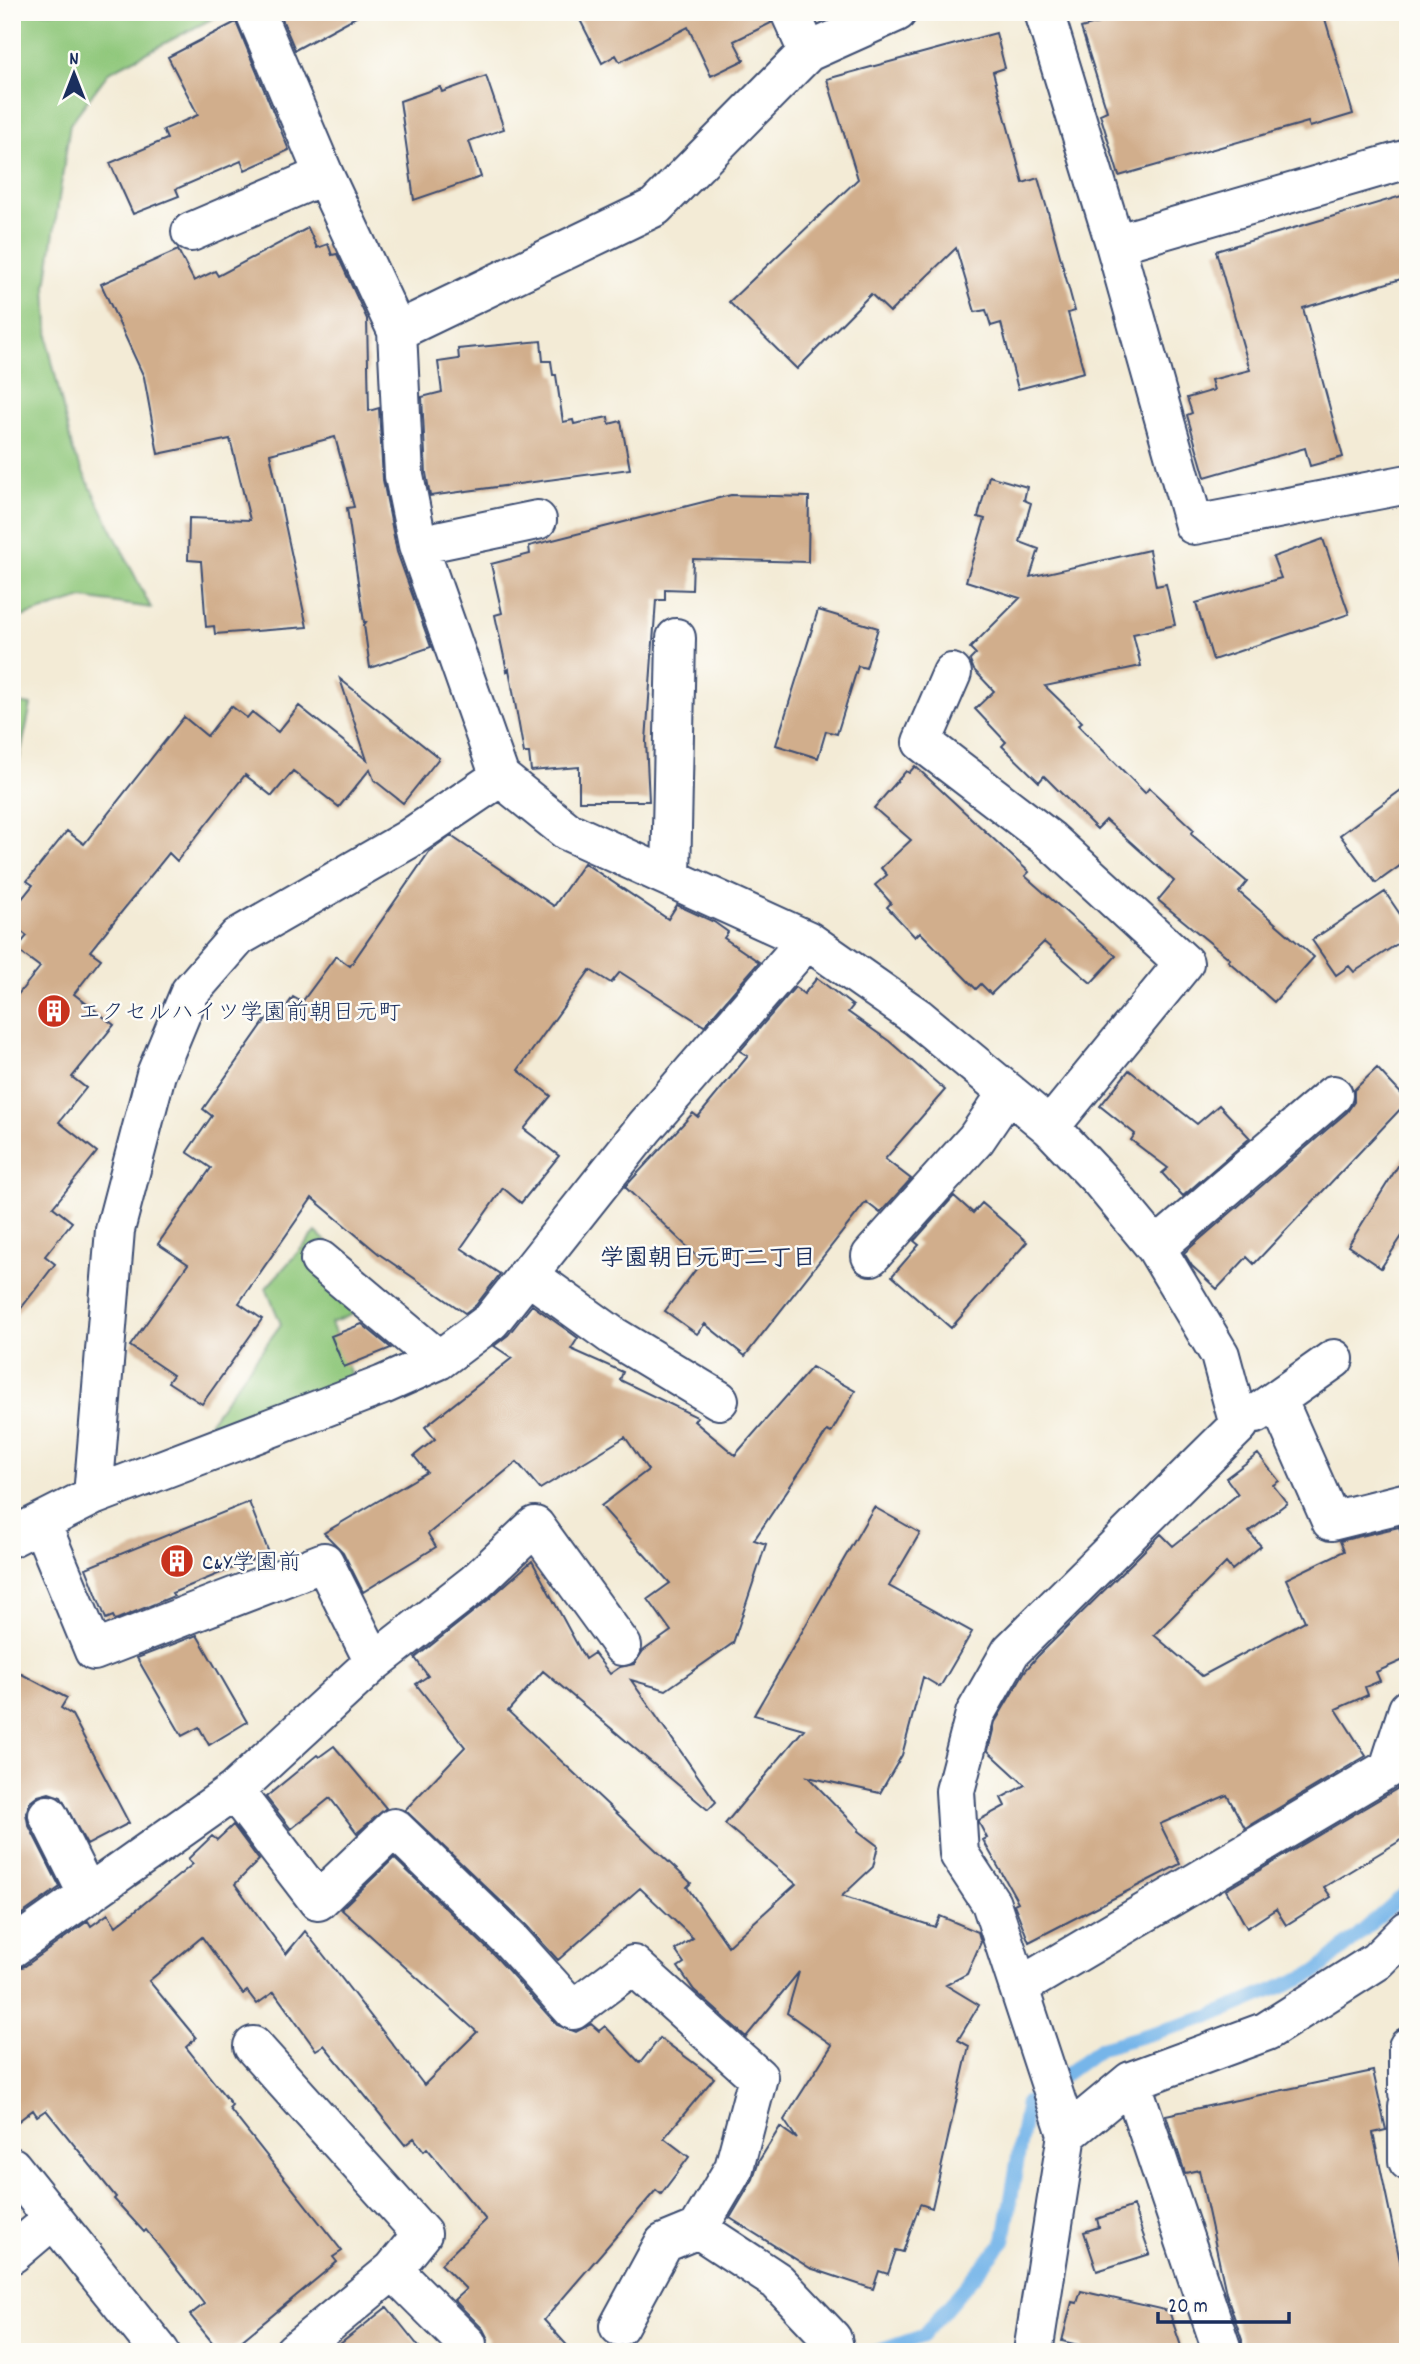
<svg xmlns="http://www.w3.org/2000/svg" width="1420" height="2364" font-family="Dekko,'Klee One',sans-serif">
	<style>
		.green { fill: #90c87b; stroke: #567c6c; stroke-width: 2 }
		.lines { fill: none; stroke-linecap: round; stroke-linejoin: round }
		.stream { stroke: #76b5e9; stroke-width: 14 }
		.building { fill: #d1ae8c }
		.street-casing { stroke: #3b4b70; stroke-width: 42 }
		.street { stroke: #fff; stroke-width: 38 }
		.labels { text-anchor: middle; stroke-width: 5; stroke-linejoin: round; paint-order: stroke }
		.poi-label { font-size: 23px; fill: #1b2f5e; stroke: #fdfcf7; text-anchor: start }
		.neighbourhood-label { font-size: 24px; font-weight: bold; fill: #1b2f5e; stroke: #fdfcf7 }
	</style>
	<rect width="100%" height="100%" fill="#fdfcf7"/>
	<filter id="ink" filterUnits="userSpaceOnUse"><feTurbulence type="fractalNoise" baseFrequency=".0143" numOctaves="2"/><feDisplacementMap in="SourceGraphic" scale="14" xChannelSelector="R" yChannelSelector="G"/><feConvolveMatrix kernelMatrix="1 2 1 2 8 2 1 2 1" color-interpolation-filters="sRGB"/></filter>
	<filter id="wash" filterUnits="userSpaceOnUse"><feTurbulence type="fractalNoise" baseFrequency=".00686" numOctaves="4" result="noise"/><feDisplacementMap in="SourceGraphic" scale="28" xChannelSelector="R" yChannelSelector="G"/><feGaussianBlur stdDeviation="1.57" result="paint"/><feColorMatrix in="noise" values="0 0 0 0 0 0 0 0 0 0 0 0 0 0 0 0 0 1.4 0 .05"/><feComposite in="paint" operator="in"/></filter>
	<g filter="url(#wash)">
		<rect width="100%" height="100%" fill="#f3ebd6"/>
		<path class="green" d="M12,12H225L109,72L70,124L46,286L49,348L73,452L151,608L83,598L15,619L12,607Z
			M12,702L31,705L12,793Z
			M316,1232L389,1300L331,1323L353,1380L201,1434L281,1324L266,1288Z"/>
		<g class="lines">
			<path class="stream" d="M876,2352L923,2336L1004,2241L1027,2103L1101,2048L1209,2017L1316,1972L1408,1891"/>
		</g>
		<g id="blocks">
			<path class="building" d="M279,12H365L295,50Z
				M576,12H769L771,23L734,41L744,60L711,76L688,27L620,62L616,55L602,63Z
				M1103,12H1323L1353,114L1310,127L1308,122L1119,176L1100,114L1107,111L1081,28L1106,21Z
				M236,22L289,150L245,170L241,161L176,189L179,196L133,214L110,163L167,139L163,130L198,115L168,57Z
				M996,33L1005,68L993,72L1023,183L1038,178L1048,212L1075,311L1068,313L1084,372L1018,389L1001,323L991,326L986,310L975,312L956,248L890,312L871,294L797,369L729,302L858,179L827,79Z
				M486,76L504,129L469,141L481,177L414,200L400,101L440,87L442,92Z
				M1408,194V277L1303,308L1343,457L1310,466L1305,448L1205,477L1187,415L1192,413L1187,398L1214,390L1211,380L1250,370L1216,251Z
				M308,228L317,248L328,244L332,255L337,254L367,319L369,411L379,408L383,480L397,552L431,647L370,668L364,625L366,622H364L347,508L354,507L335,437L270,454L307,627L215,634L214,626L206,627L201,561L188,560L189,518L250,520L230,439L158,454L144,377L101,284L178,250L194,281L215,271L218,276Z
				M541,341L543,361H551L553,375H556L563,422L573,420L574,424L608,417L609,424L621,421L630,469L430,496L426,473L422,397L442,392L438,362L459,359L458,349Z
				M989,476L1027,487L1024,500L1031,503L1020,542L1039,549L1030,577L1149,550L1156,586L1166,584L1175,625L1133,634L1141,666L1045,686L1082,722L1078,725L1145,793L1149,788L1194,830L1191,834L1247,882L1239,892L1314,957L1274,1002L1228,961L1230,959L1158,900L1174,881L1106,820L1097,829L1044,776L1039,782L1002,746L1006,742L975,709L994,691L974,670L970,660L976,654L970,648L1020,598L966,581L985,519L978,517Z
				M731,495L809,497L808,562L693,559L692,590L665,589V600H656L646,741L649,801H579V767L531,771L529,753H524L509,669L507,671L495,615L502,613L491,564L530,554L529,546Z
				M1323,539L1349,614L1213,660L1196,603L1281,578L1273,557Z
				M818,610L878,628L866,668L858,666L837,734L826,731L818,758L776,745Z
				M340,679L439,758L403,803L374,780L370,769L339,807L293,771L272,796L245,775L177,861L169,853L90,951L101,959L74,994L114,1025L72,1077L86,1088L59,1122L97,1152L53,1207L72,1222L45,1256L55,1264L12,1320V1002L40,967L16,949L27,936L12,924V911L33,885L27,881L67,831L84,844L184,717L207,736L231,706L247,718L252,712L278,732L299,706L367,760Z
				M915,766L1029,872L1025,876L1116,956L1091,983L1044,942L991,994L981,984L976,989L920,932L915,937L887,907L891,903L875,885L887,875L881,868L911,840L874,808L906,771L909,773Z
				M1408,785V860L1376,883L1340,835Z
				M451,836L554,906L584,863L668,919L677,905L714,922L728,932L724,938L759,962L704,1026L620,972L611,983L590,970L518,1070L551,1096L524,1129L559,1156L521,1203L503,1188L461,1248L500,1274L476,1305L465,1313L379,1254L312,1198L239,1303L262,1319L202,1404L168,1382L173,1375L130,1346L188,1264L158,1244L211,1168L187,1152L212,1116L203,1109L267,1018L275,1023L293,997L302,1002L336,956L350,966L429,852Z
				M1385,892L1408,926V937L1354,972L1349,966L1336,975L1312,940Z
				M817,978L853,1006L848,1012L889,1041L945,1090L885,1159L911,1179L880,1213L866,1202L745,1356L705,1324L697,1334L665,1311L702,1261L625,1187L693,1113L698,1117L748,1056L740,1051L795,987L804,994Z
				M1377,1068L1408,1101L1254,1264L1247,1257L1217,1289L1192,1266L1184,1253L1347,1112L1354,1102V1090Z
				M1129,1070L1197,1124L1219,1105L1250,1138L1183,1196L1162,1173L1168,1168L1131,1140L1135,1134L1100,1106Z
				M1408,1150V1227L1381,1268L1348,1246Z
				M954,1196L973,1213L982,1203L1027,1242L951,1328L892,1276L919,1245L914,1241Z
				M532,1305L578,1338L571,1349L623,1372L620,1380L697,1417L694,1421L735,1455L812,1367L855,1391L831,1433L827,1431L754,1540L766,1544L733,1643L666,1690L631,1680L716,1802L708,1810L543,1671L508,1711L691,1883L687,1887L728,1946L796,1884L725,1824L804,1729L754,1715L874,1507L920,1533L889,1586L972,1632L940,1687L923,1677L902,1755L880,1793L808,1777L859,1829L858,1831L878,1846L873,1867L842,1896L935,1927L940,1916L978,1932L981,1942L967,1974L946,1985L979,2005L958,2040L969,2046L932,2208L920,2204L903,2252L896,2250L888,2274L879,2271L873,2289L810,2268L730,2218L753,2179L759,2161L780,2127L797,2139L784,2120L832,2045L787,2013L799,1972L746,2037L694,1990L678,1967L684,1963L675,1950L693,1938L640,1888L558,1960L526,1925L405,1810L465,1747L416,1684L428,1676L415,1658L488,1600L532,1561L585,1659L594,1653L610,1674L620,1667L634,1664L643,1651L671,1631L648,1599L670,1583L601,1506L648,1470L625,1437L540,1489L517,1462L428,1534L436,1547L363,1592L343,1552L324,1533L427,1472L414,1456L435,1439L425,1427L512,1358L494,1346L508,1335Z
				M362,1324L391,1348L344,1367L331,1336Z
				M1258,1454L1279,1481L1273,1485L1287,1503L1249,1532L1261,1546L1232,1570L1226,1563L1154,1635L1202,1676L1305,1621L1286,1579L1344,1551L1340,1541L1399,1527L1408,1551V1658L1376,1672L1380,1681L1365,1687L1368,1695L1336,1709L1366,1756L1245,1828L1227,1795L1160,1824L1180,1864L1029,1942L1014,1904L1018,1902L983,1840L987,1838L979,1823V1820L1005,1806L1001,1798L1025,1785L988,1751L995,1722L1025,1671L1037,1657L1161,1534L1173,1546L1238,1494L1226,1478Z
				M249,1502L269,1553L172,1593L174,1596L115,1620L113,1616L106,1619L86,1568Z
				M197,1635L247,1722L209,1745L199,1727L182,1736L137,1658Z
				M12,1669L67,1698L61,1708L72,1715L129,1823L87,1845L61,1797L49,1793L38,1796L30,1802L26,1813L28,1824L60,1887L12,1921Z
				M334,1746L386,1808L357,1833L330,1798L291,1829L266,1797L317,1755L319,1757Z
				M1408,1778V1836L1324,1887L1331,1897L1286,1925L1276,1909L1247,1928L1226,1890L1400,1787Z
				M233,1825L259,1860L235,1884L286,1954L305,1931L424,2085L477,2032L341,1909L394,1858L495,1956L557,2025L576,2032L591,2024L599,2031L605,2026L640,2063L660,2038L714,2078L664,2138L689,2157L661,2194L656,2190L544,2320L573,2352H487L488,2339L483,2329L454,2300L466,2289L441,2264L486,2220L427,2148L424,2151L414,2138L405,2145L324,2045L316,2050L274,1992L257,2004L247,1991L243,1994L202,1937L149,1981L196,2038L186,2047L232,2105L229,2108L342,2251L333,2257L337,2262L228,2352H220L190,2315L204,2304L146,2230L144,2232L114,2199L116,2197L46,2110L37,2116L33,2110L12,2126V1970L25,1966L88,1921L91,1926L108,1914L116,1926L193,1864L188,1859L212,1836L217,1840Z
				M1373,2071L1386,2130L1373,2133L1408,2299V2352H1242V2340L1226,2293L1199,2170L1185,2173L1166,2115Z
				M1133,2206L1150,2254L1097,2271L1084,2232L1099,2227L1097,2219Z
				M1081,2291L1169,2311L1183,2352H1080L1082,2346L1062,2341L1072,2302L1077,2303Z
				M387,2307L423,2352H330Z"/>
		</g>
	</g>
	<g filter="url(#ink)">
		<use href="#blocks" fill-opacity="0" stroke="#3b4b70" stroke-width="2"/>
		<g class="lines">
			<g class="street-casing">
				<path id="street" d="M255,12L324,175
					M790,12L808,52
					M1044,12L1115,244L1194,525L1408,484
					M191,232L324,175L397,331L404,476L418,545L500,777L567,831L807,940L917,1017L1050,1127L1100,1180L1156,1248L1220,1355L1239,1425L1011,1651L975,1714L955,1791L959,1854L991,1903L1067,2134
					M1115,244L1408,159
					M397,331L655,207L808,52L897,12
					M418,545L537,520
					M952,673L922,742L1050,840L1184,963L1050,1127
					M671,878L676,638
					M1156,1248L1333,1095
					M871,1256L976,1139L1008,1092
					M320,1260L439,1360
					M527,1274L613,1336L719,1400
					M1278,1401L1331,1521L1408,1502
					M1256,1414L1334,1359
					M93,1496L115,1230L156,1074L190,992L238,937L407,840L500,777
					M41,1523L94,1651L324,1562L374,1662
					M12,1537L93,1496L383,1385L439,1360L491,1321L645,1127L807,940
					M234,1791L318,1901L394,1828L511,1941L573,2010L633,1965L758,2077L734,2168L698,2229L777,2281L832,2339L835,2352
					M48,1815L88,1895
					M12,1948L234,1791L374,1662L475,1583L535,1526L622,1646
					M1021,1986L1389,1768L1408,1709
					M253,2046L422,2234L393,2270L294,2352
					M1408,2047V2093
					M1131,2081L1221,2347
					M1408,2107V2161
					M12,2167L160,2352
					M12,2254L52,2220
					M393,2270L467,2344
					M619,2326L664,2243L698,2229
					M1033,2352L1067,2134L1131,2081L1267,2031L1377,1961L1408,1930"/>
			</g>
			<use href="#street" class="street"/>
		</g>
	</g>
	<defs>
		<g id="building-disc" transform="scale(1.75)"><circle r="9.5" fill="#c8321e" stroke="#fdfcf7"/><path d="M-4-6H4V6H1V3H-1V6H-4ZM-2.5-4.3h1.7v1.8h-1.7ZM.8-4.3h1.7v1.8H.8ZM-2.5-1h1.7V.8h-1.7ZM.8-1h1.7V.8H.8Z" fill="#fff"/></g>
	</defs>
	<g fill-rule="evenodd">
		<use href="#building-disc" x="54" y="1011"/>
		<use href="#building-disc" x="177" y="1561"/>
	</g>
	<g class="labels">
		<g class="poi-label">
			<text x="78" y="1019">エクセルハイツ学園前朝日元町</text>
			<text x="202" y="1569">C&amp;Y学園前</text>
		</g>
		<g class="neighbourhood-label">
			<text x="708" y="1265">学園朝日元町二丁目</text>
		</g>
	</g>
	<rect width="1420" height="2364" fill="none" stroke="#fdfcf7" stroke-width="42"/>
	<g transform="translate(74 74)" stroke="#fdfcf7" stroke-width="5" paint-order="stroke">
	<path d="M0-5L12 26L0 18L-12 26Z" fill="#1b2f5e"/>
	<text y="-10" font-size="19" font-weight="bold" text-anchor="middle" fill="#1b2f5e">N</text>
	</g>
	<path d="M1158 2312v10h131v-10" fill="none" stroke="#1b2f5e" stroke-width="3.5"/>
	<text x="1168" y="2312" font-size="21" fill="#1b2f5e" stroke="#fdfcf7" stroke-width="5" paint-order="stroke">20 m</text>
</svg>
